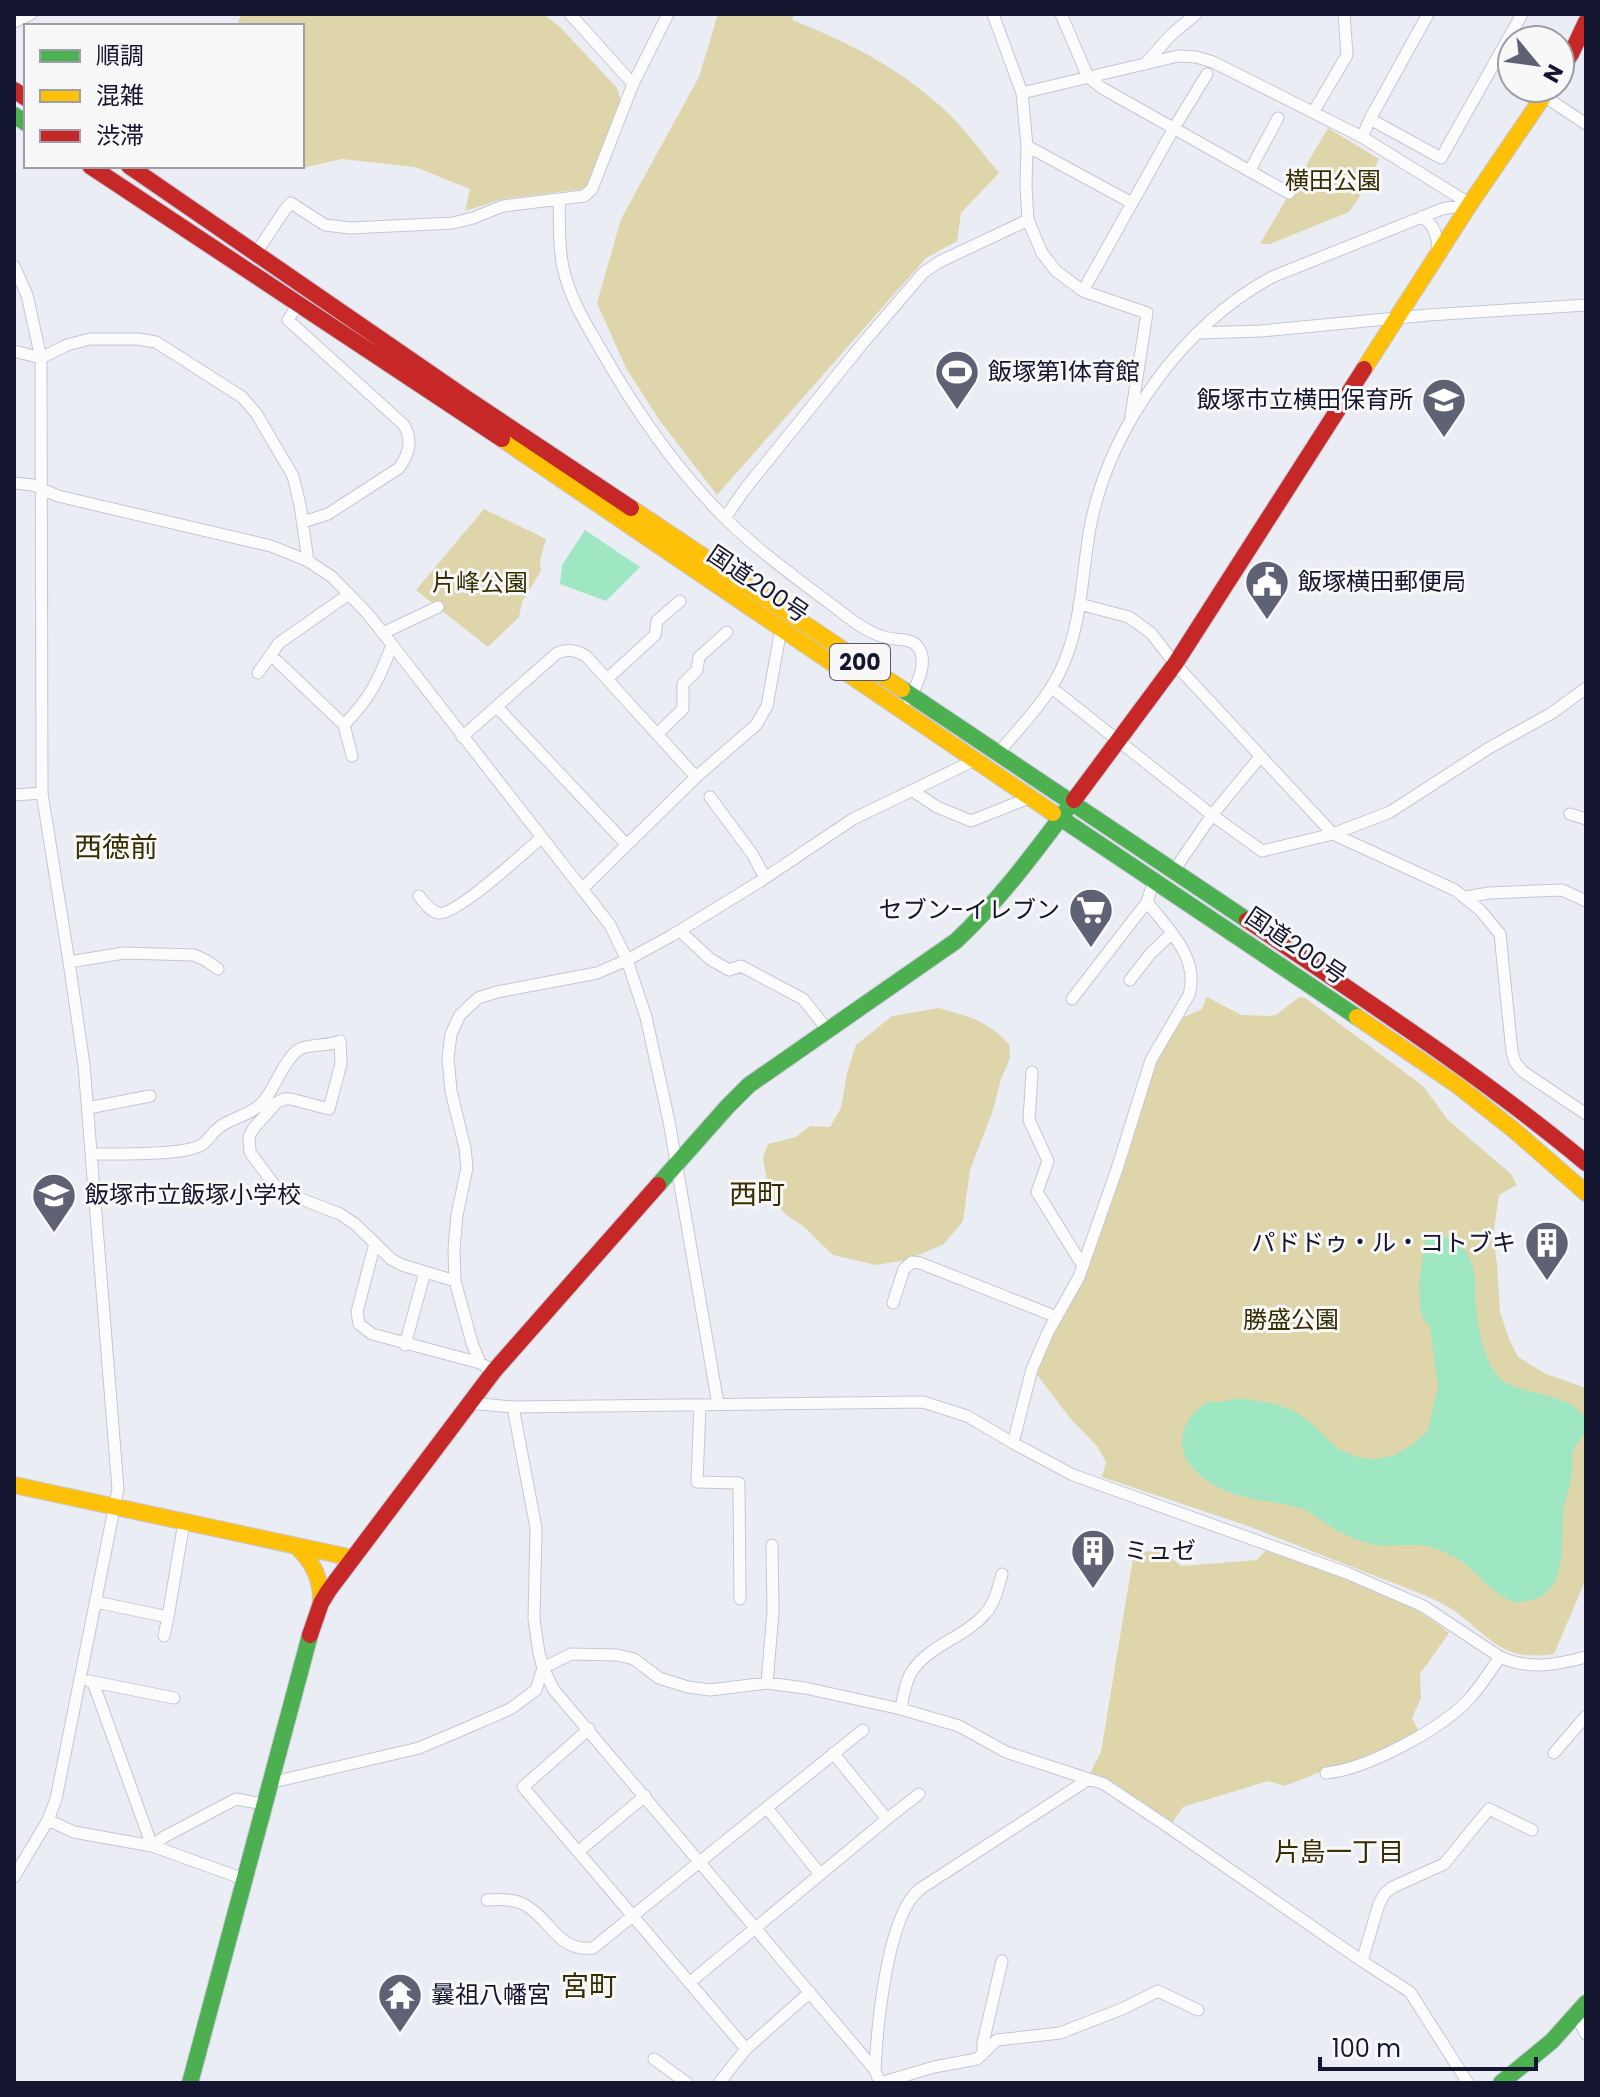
<svg xmlns="http://www.w3.org/2000/svg" width="1600" height="2097" font-family="Poppins,'Noto Sans JP',sans-serif">
	<style>
		.green { fill: #ded5aa }
		.water { fill: #9fe6c2 }
		.lines { fill: none; stroke-linecap: round; stroke-linejoin: round }
		.street-casing { stroke: #c4c6d7; stroke-width: 13 }
		.fast-casing { stroke: #c4c6d7; stroke-width: 18 }
		.slow-casing { stroke: #c4c6d7; stroke-width: 18 }
		.jam-casing { stroke: #c4c6d7; stroke-width: 18 }
		.street { stroke: #fcfcfd; stroke-width: 11 }
		.fast { stroke: #4caf50; stroke-width: 16 }
		.slow { stroke: #ffc107; stroke-width: 16 }
		.jam { stroke: #c62828; stroke-width: 16 }
		.labels { text-anchor: middle; stroke-width: 6; stroke-linejoin: round; paint-order: stroke }
		.shield { fill: #f8f8f8; stroke: #58596b; stroke-width: 2 }
		.shield-label { font-size: 22px; font-weight: bold; fill: #14152f }
		.park-label { font-size: 24px; fill: #362d01; stroke: #f8f8f8 }
		.poi-label { font-size: 24px; fill: #14152f; stroke: #f8f8f8; text-anchor: start }
		.street-label { font-size: 24px; fill: #14152f; stroke: #f8f8f8 }
		.neighbourhood-label { font-size: 26px; fill: #372f03; stroke: #f8f8f8 }
		.quarter-label { font-size: 28px; fill: #372f03; stroke: #f8f8f8 }
	</style>
	<rect width="100%" height="100%" fill="#ebedf4"/>
	<path class="green" d="M242,14H543L560,27L617,88L620,98L617,112L589,183L583,189L503,199L465,211L470,189L415,167L342,159L302,168L299,166H302V26H236Z
		M718,14H794L792,20C851,43 905,71 951,116C968,133 983,154 999,173L961,213L957,241L926,258L717,495L660,421L626,368L597,303L621,219L699,77Z
		M1328,128L1379,159L1360,196L1349,212L1270,244H1260Z
		M484,509L546,539L540,560L541,571L522,602L519,617L488,647L416,590Z
		M1207,997L1241,1015L1268,1016L1276,1015L1299,997L1305,998L1423,1086L1448,1120L1511,1174L1517,1185L1499,1195L1493,1236L1497,1264L1500,1312L1509,1339L1518,1357L1546,1374L1586,1388V1579L1554,1654C1497,1663 1488,1632 1447,1606C1440,1602 1432,1599 1424,1595L1248,1526L1102,1477L1106,1462L1097,1446L1070,1418L1035,1372L1066,1311L1156,1059L1184,1017L1202,1009Z
		M939,1008C970,1017 986,1020 1009,1044L1010,1058L1001,1079L992,1113L970,1170L963,1221L944,1244L907,1260L876,1265L833,1255L803,1226L785,1214L769,1193L763,1157L768,1144L796,1137L810,1126L830,1127L841,1108L847,1073L856,1045L892,1016Z
		M1268,1548C1328,1571 1400,1592 1449,1633L1420,1674L1421,1698L1412,1718L1419,1732L1352,1762L1337,1765L1285,1786L1268,1781L1183,1807L1172,1823L1110,1782L1090,1773L1101,1752L1134,1552L1163,1551L1181,1566L1257,1560Z"/>
	<path class="water" d="M585,530L640,567L606,601L560,584L562,565Z
		M1426,1235L1457,1239C1466,1251 1472,1261 1475,1276C1476,1286 1475,1297 1476,1307C1478,1329 1484,1364 1502,1380C1521,1396 1577,1392 1586,1422C1590,1434 1574,1443 1572,1454C1571,1459 1573,1466 1572,1472C1571,1486 1564,1500 1563,1513C1561,1549 1569,1601 1518,1602C1499,1602 1476,1571 1460,1560C1451,1555 1437,1548 1427,1546C1407,1543 1386,1549 1367,1543C1353,1539 1340,1532 1328,1525C1320,1520 1312,1512 1303,1509C1280,1501 1255,1502 1232,1493C1206,1484 1177,1464 1183,1434C1185,1426 1188,1419 1194,1413C1198,1409 1203,1405 1208,1402H1221L1239,1398L1276,1404L1296,1412L1311,1423L1337,1448L1356,1457L1373,1459L1393,1456L1415,1443L1428,1430L1438,1387L1430,1327L1423,1318L1420,1307L1419,1285Z"/>
	<g class="lines">
		<g class="street-casing">
			<path id="street" d="M570,14L633,84
				M993,14L1022,93L1027,146L1026,185L1028,220L1042,253L1056,271L1083,291L1147,313L1131,416
				M1061,14L1088,77L1102,88L1289,193
				M14,22L31,14
				M1145,64L1171,35L1196,14
				M1022,93L1178,56L1196,57L1213,62L1362,137L1470,204
				M1544,96L1586,124
				M1314,111L1347,55L1344,14
				M1370,119L1441,158L1522,14
				M1362,137L1370,119L1428,14
				M1027,146L1132,203
				M1250,170L1278,118
				M559,200C560,222 558,246 563,267C569,297 586,324 601,350C635,410 675,468 724,517C755,548 792,575 828,602C846,615 863,631 884,637C895,641 911,637 918,647C929,662 917,685 909,699
				M1421,217C1434,223 1439,238 1437,252
				M256,253L286,208L291,203L325,225L351,228L453,223L473,218L503,206L584,196L592,189L633,84L668,14
				M14,266L27,295L41,358L42,793L69,962L84,1065L118,1489L56,1799L48,1820L14,1877
				M1083,291L1174,128L1207,74
				M299,303L288,320L404,425C413,441 409,454 399,468L328,514L303,522
				M1198,333L1261,331L1428,315L1586,305
				M14,351L41,358L67,345L90,339H138L156,342L242,397L256,413L293,476L300,505L308,561
				M14,483L33,485L58,496L271,546L308,561L332,577L367,613L383,633L610,925L627,960L646,1017L669,1121L718,1404
				M725,518L745,489L863,343L923,273L939,262L1028,220
				M1079,604L1129,617L1151,633L1175,664L1333,834L1455,890L1480,910L1500,934L1512,1052L1515,1062L1522,1071L1586,1114
				M383,633L438,607
				M277,661L344,725C370,698 379,680 392,645
				M258,673L279,643L349,594
				M607,679L655,635L657,621L680,601
				M1052,688L1212,815L1262,851L1333,834L1390,812L1489,748L1552,713L1586,688
				M497,707L627,845
				M344,725L352,756
				M657,734L683,709V684L697,670L699,657L727,632
				M462,737L557,653C568,649 576,650 586,656L696,777L756,725L767,706L781,629
				M998,754C1020,726 1049,699 1063,665C1082,622 1082,573 1090,528C1109,428 1182,326 1272,277L1442,209L1470,204
				M913,791L937,807L971,821L1029,798
				M14,795L42,793
				M710,797L753,855L765,878
				M1570,814L1586,819
				M1173,872L1212,815L1260,757
				M583,888L696,777
				M419,896C424,902 430,911 438,913C455,917 527,850 542,837
				M1466,897L1489,893L1562,890L1586,901
				M680,931L710,959L729,970L741,966L803,999L827,1029
				M69,962L124,953L194,955L207,961L218,969
				M1130,980L1150,954L1171,934
				M1072,999L1147,902
				M1032,1072L1029,1120L1048,1161L1037,1192L1083,1266
				M88,1108L150,1096
				M92,1154C114,1154 187,1156 203,1144C211,1137 215,1128 226,1123C239,1116 253,1113 263,1102C275,1088 284,1060 298,1050C309,1043 327,1047 340,1041L341,1064L329,1109L291,1099H284L276,1103L253,1129L249,1137L250,1152L278,1190L340,1214L355,1224L391,1259L402,1265L455,1281
				M375,1243L357,1312L359,1324L372,1334L480,1363
				M893,1303L904,1269L912,1262L920,1263L1057,1317
				M405,1345L425,1272
				M494,1371L480,1363L472,1343L455,1281L454,1249L457,1215L467,1168L465,1148L451,1091L448,1058L451,1034L460,1015L478,998L497,992L597,973L627,960L671,936L759,882L853,819L973,761
				M469,1403L513,1407L923,1402L967,1416L1013,1443L1073,1475L1347,1573L1423,1606L1500,1657C1529,1670 1556,1665 1586,1657
				M700,1405L697,1482L739,1483L740,1599
				M513,1407L536,1528L534,1619L539,1653L543,1668L554,1690L875,2070L880,2083
				M1013,1443L1032,1369L1048,1332L1079,1277L1117,1169L1151,1060L1189,995C1200,958 1168,929 1147,902L1154,880
				M96,1602L168,1617L184,1522
				M164,1636L168,1617
				M89,1681L174,1698
				M93,1682L152,1846L164,1837L236,1799L263,1804
				M767,1683L773,1612L772,1545
				M901,1709C903,1697 905,1683 911,1673C928,1645 964,1638 985,1614C995,1603 998,1588 1002,1574
				M589,1729L523,1787L746,2049L810,1992
				M1554,1753L1586,1716
				M1326,1773C1367,1769 1442,1729 1470,1698C1481,1686 1490,1671 1500,1657
				M269,1783L419,1748L464,1729L510,1709L536,1690L543,1668L571,1654L617,1655L634,1659L659,1678L688,1687L710,1690L767,1683L805,1688L901,1709L959,1726L1006,1752L1104,1784L1164,1824L1362,1961L1410,1992L1468,2083
				M767,1808L820,1874
				M887,1819L919,1794
				M48,1820L74,1832L152,1846L244,1879
				M579,1851L645,1796
				M487,1900C500,1899 515,1899 525,1905C552,1920 557,1952 593,1948L863,1730
				M1362,1961L1379,1904L1385,1893L1393,1887L1444,1864L1489,1809L1532,1830
				M689,1983L887,1819L833,1753
				M1576,2016L1586,2034
				M983,2054V2043L1002,1961
				M654,2059L687,2083
				M875,2070C877,2028 887,1914 920,1889L1089,1779
				M719,2083L746,2049
				M880,2083L934,2067L977,2059L997,2040L1060,2033L1122,2009L1158,1991L1198,2010"/>
		</g>
		<g class="fast-casing">
			<path id="fast" d="M14,115L26,123
				M902,689L1247,920
				M1053,813L1357,1017
				M658,1185L727,1107L749,1085L956,941C1001,899 1037,849 1074,800
				M190,2083L310,1635
				M1501,2083L1552,2041L1586,2003"/>
		</g>
		<g class="slow-casing">
			<path id="slow" d="M1364,369L1470,204L1549,88
				M502,439L1053,813
				M631,508L902,689
				M1357,1017L1457,1085L1515,1131L1586,1193
				M14,1485L353,1558
				M296,1546C313,1562 321,1578 321,1601"/>
		</g>
		<g class="jam-casing">
			<path id="jam" d="M1560,71L1571,54L1586,22
				M14,90L26,98
				M90,166L502,439
				M129,166L466,398L631,508
				M1074,800L1175,664L1364,369
				M1247,920C1362,998 1479,1074 1586,1163
				M310,1635L321,1603L329,1590L494,1371L658,1185"/>
		</g>
		<use href="#street" class="street"/>
		<use href="#fast" class="fast"/>
		<use href="#slow" class="slow"/>
		<use href="#jam" class="jam"/>
	</g>
	<defs>
		<g id="stadium-pin" transform="scale(2.3)"><path d="M0 17L-7.5 6A9.5 9.5 0 1 1 7.5 6Z" fill="#5f6174" stroke="#f8f8f8"/><path d="M0-5a6.5 5 0 1 0 0 10a6.5 5 0 1 0 0-10ZM-3.5-1.8h7v3.6h-7Z" fill="#fff"/></g>
		<g id="school-pin" transform="scale(2.3)"><path d="M0 17L-7.5 6A9.5 9.5 0 1 1 7.5 6Z" fill="#5f6174" stroke="#f8f8f8"/><path d="M0-5L7-2L0 1L-7-2ZM-4 1L0 2.5L4 1V4Q0 6-4 4Z" fill="#fff"/></g>
		<g id="civic-pin" transform="scale(2.3)"><path d="M0 17L-7.5 6A9.5 9.5 0 1 1 7.5 6Z" fill="#5f6174" stroke="#f8f8f8"/><path d="M-.6-6.5H3V-4.5H.6V-3L4-1V1h2V6H-6V1h2V-1L-.6-3ZM-1.2 2.5V6h2.4V2.5Z" fill="#fff"/></g>
		<g id="supermarket-pin" transform="scale(2.3)"><path d="M0 17L-7.5 6A9.5 9.5 0 1 1 7.5 6Z" fill="#5f6174" stroke="#f8f8f8"/><path d="M-6-5.5h2.5l.6 2H6L4.5 2H-2.5L-4.4-4H-6ZM-1.5 3.2a1.3 1.3 0 1 0 .1 0ZM3 3.2a1.3 1.3 0 1 0 .1 0Z" fill="#fff"/></g>
		<g id="building-pin" transform="scale(2.3)"><path d="M0 17L-7.5 6A9.5 9.5 0 1 1 7.5 6Z" fill="#5f6174" stroke="#f8f8f8"/><path d="M-4-6H4V6H1V3H-1V6H-4ZM-2.5-4.3h1.7v1.8h-1.7ZM.8-4.3h1.7v1.8H.8ZM-2.5-1h1.7V.8h-1.7ZM.8-1h1.7V.8H.8Z" fill="#fff"/></g>
		<g id="temple-pin" transform="scale(2.3)"><path d="M0 17L-7.5 6A9.5 9.5 0 1 1 7.5 6Z" fill="#5f6174" stroke="#f8f8f8"/><path d="M0-6L5-2H3V0L6.5 2.5H4V6H1.5V3h-3V6H-4V2.5H-6.5L-3 0V-2H-5Z" fill="#fff"/></g>
	</defs>
	<g fill-rule="evenodd">
		<use href="#stadium-pin" x="957" y="372"/>
		<use href="#school-pin" x="1444" y="400"/>
		<use href="#civic-pin" x="1267" y="582"/>
		<use href="#supermarket-pin" x="1091" y="910"/>
		<use href="#school-pin" x="54" y="1195"/>
		<use href="#building-pin" x="1547" y="1243"/>
		<use href="#building-pin" x="1093" y="1551"/>
		<use href="#temple-pin" x="400" y="1995"/>
	</g>
	<g class="labels">
		<rect class="shield" x="830" y="644" width="60" height="36" rx="6"/>
		<g class="shield-label">
			<text x="860" y="670">200</text>
		</g>
		<g class="park-label">
			<text x="1333" y="189">横田公園</text>
			<text x="480" y="591">片峰公園</text>
			<text x="1291" y="1328">勝盛公園</text>
		</g>
		<g class="poi-label">
			<text x="988" y="380">飯塚第1体育館</text>
			<text x="1413" y="408" text-anchor="end">飯塚市立横田保育所</text>
			<text x="1298" y="590">飯塚横田郵便局</text>
			<text x="1060" y="918" text-anchor="end">セブン-イレブン</text>
			<text x="85" y="1203">飯塚市立飯塚小学校</text>
			<text x="1516" y="1251" text-anchor="end">パドドゥ・ル・コトブキ</text>
			<text x="1124" y="1559">ミュゼ</text>
			<text x="431" y="2003">曩祖八幡宮</text>
		</g>
		<g class="street-label">
			<text transform="translate(758 584) rotate(34)" y="8">国道200号</text>
			<text transform="translate(1296 946) rotate(34)" y="8">国道200号</text>
		</g>
		<g class="neighbourhood-label">
			<text x="1339" y="1861">片島一丁目</text>
		</g>
		<g class="quarter-label">
			<text x="116" y="857">西徳前</text>
			<text x="757" y="1204">西町</text>
			<text x="589" y="1996">宮町</text>
		</g>
	</g>
	<rect width="1600" height="2097" fill="none" stroke="#14152f" stroke-width="32"/>
	<rect x="24" y="24" width="280" height="144" fill="#f8f8f8" stroke="#9d9da8" stroke-width="2"/>
	<rect x="40" y="50" width="40" height="12" fill="#4caf50" stroke="#9d9da8" stroke-width="2"/>
	<text x="96" y="64" font-size="24" fill="#14152f">順調</text>
	<rect x="40" y="90" width="40" height="12" fill="#ffc107" stroke="#9d9da8" stroke-width="2"/>
	<text x="96" y="104" font-size="24" fill="#14152f">混雑</text>
	<rect x="40" y="130" width="40" height="12" fill="#c62828" stroke="#9d9da8" stroke-width="2"/>
	<text x="96" y="144" font-size="24" fill="#14152f">渋滞</text>
	<g transform="translate(1536 64) rotate(119)"><circle r="38" fill="#f8f8f8" stroke="#9d9da8" stroke-width="2"/>
	<path d="M0-6L14 30L0 20L-14 30Z" fill="#5f6174"/>
	<text y="-12" font-size="22" font-weight="bold" text-anchor="middle" fill="#14152f">N</text>
	</g>
	<path d="M1320 2057v12h216v-12" fill="none" stroke="#14152f" stroke-width="4"/>
	<text x="1332" y="2057" font-size="24" fill="#14152f" stroke="#f8f8f8" stroke-width="6" paint-order="stroke">100 m</text>
</svg>
